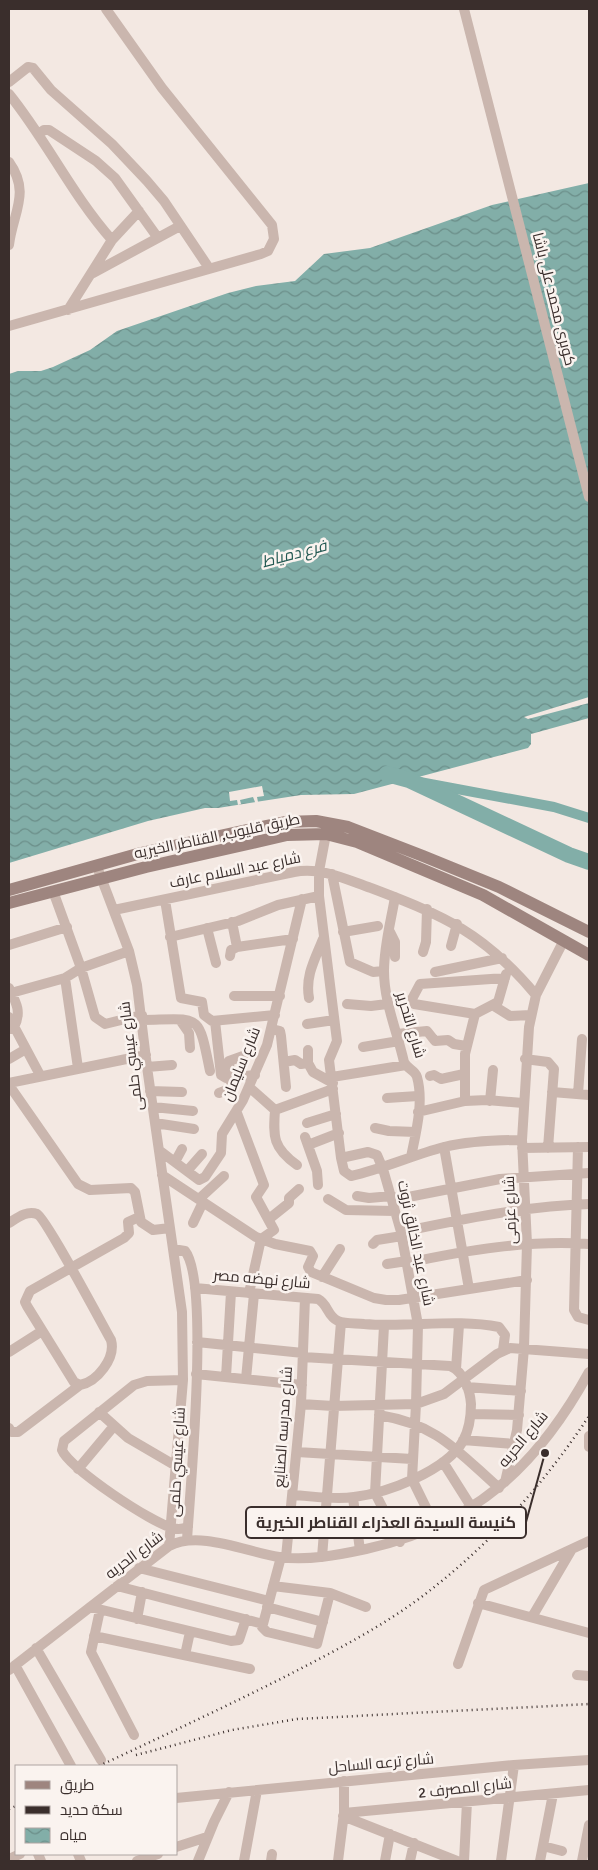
<svg xmlns="http://www.w3.org/2000/svg" width="598" height="1870" font-family="Signika,Cairo,sans-serif">
	<style>
		.water { fill: url(#water-waves) }
		.pier { fill: #f3e8e2 }
		.lines { fill: none; stroke-linecap: round; stroke-linejoin: round }
		.canal { stroke: #82aea8; stroke-width: 10 }
		.river { stroke: #82aea8; stroke-width: 16 }
		.street { stroke: #cab6ae; stroke-width: 10 }
		.secondary { stroke: #9e857f; stroke-width: 12 }
		.rail { stroke: #3a2e2c; stroke-width: 2.5; stroke-dasharray: 1 4; stroke-linecap: butt }
		.labels { text-anchor: middle; stroke-width: 5; stroke-linejoin: round; paint-order: stroke }
		.street-label { font-size: 15px; fill: #3a2e2c; stroke: #faf3ef }
		.water-label { font-size: 16px; font-style: italic; fill: #235952; stroke: #faf3ef }
		.leader { fill: none; stroke: #3a2e2c; stroke-width: 2 }
		.callout-dot { fill: #3a2e2c; stroke: #faf3ef; stroke-width: 2 }
		.callout { fill: #faf3ef; stroke: #3a2e2c; stroke-width: 2 }
		.callout-label { font-size: 16px; text-anchor: middle; font-weight: bold; fill: #3a2e2c }
	</style>
	<defs>
		<pattern id="water-waves" width="16" height="10" patternUnits="userSpaceOnUse" patternTransform="scale(1.25)"><rect width="16" height="10" fill="#82aea8"/><path d="M0 5q4-4 8 0t8 0" fill="none" stroke="#6b8e89"/></pattern>
	</defs>
	<rect width="100%" height="100%" fill="#f3e8e2"/>
	<path class="water" d="M589,183V697L524,717L528,719L589,703V718L531,734V744L528,748L354,794L301,795L218,808H205L148,821L9,863V374L18,371H41L53,367L90,350L117,331L228,293L256,286L295,281L324,254L370,248L492,205Z"/>
	<path class="pier" d="M262,786L264,796L257,797L258,802H255L253,797L240,800L241,804L238,805L237,800L230,801L229,792Z"/>
	<g class="lines">
		<path class="canal" d="M409,780L554,807L589,818"/>
		<path class="river" d="M387,774L409,780L569,855L589,862"/>
		<path class="street" d="M464,9L589,497
			M9,82L28,67L33,68L51,90L112,144L147,181L164,201L209,268
			M9,94C47,141 72,195 112,240
			M39,134L44,130H49L96,161L115,178L158,238
			M9,162C31,193 13,212 9,245
			M93,273L180,226
			M68,310L112,240L139,211
			M9,326L261,254L268,251L274,239L272,225L162,88L106,9
			M326,834L319,871V896L337,1041L329,1060L341,1158L368,1152L377,1155L383,1169L401,1232L418,1325L416,1404L412,1479L436,1528
			M99,872L129,951L137,985L147,1067L182,1312L183,1380L169,1546
			M332,874L350,962L373,972L384,971
			M53,891L81,968L95,1017L105,1024L142,1015
			M395,897C391,921 384,946 384,971C384,1002 397,1031 404,1062C407,1069 415,1070 417,1077C424,1102 416,1132 411,1157
			M165,900L181,998L202,1002L204,1015L212,1021L275,1015
			M114,910L294,872C322,867 345,879 371,888C445,916 484,933 536,995
			M232,922L237,947
			M207,928L216,963
			M343,932L378,926
			M390,932L395,942V957
			M170,937L238,921L278,905L319,896
			M9,945L67,927
			M451,946L457,924
			M423,952L426,942L427,909
			M230,956L231,950L237,947L293,939
			M435,972L502,958
			M65,978L78,1068
			M9,988C16,1002 22,1012 14,1027L11,1029
			M11,993L65,978L81,968L129,951
			M234,996H280
			M309,998C305,976 315,959 323,939
			M347,1004L371,1006L387,1004
			M494,1006L510,1016L531,1015
			M475,1014L414,1004L412,999L420,984L505,978
			M9,1017L40,1075
			M143,1020C201,1019 198,1012 210,1071
			M180,1020L189,1033L190,1048
			M215,1021L221,1075L226,1078L255,1075
			M307,1024L334,1020
			M272,1029L280,1031L281,1036L286,1087
			M397,1034L427,1031L435,1041L448,1040L454,1044L466,1046
			M363,1047L399,1041
			M9,1059L26,1049
			M525,1059L548,1062L554,1069L548,1148
			M284,1062L295,1060L301,1064L308,1063L313,1072L333,1083
			M308,1063V1050
			M147,1067L172,1065
			M430,1076L434,1075L441,1079L464,1074
			M332,1077L406,1065
			M230,1078L229,1061L243,1056
			M9,1083L146,1055
			M9,1085L78,1184L90,1190L131,1188L135,1192L141,1222L153,1230L170,1228
			M249,1087L275,1110L333,1089
			M150,1091L182,1092
			M552,1092L589,1095
			M219,1093L230,1089L233,1077
			M578,1094L582,1039
			M387,1098L418,1096
			M465,1101V1054L475,1014L498,1002L506,974
			M490,1101L493,1070
			M153,1107L193,1111
			M275,1110C273,1137 273,1148 297,1165
			M418,1112L465,1101L487,1100L523,1103
			M237,1113L264,1185L256,1197L274,1230L261,1239L249,1293
			M155,1123L194,1129
			M307,1123L336,1114
			M375,1128L389,1131L416,1132
			M305,1137L317,1171L318,1185
			M308,1145L339,1133
			M444,1147L469,1289
			M578,1147L574,1310L578,1317L589,1320
			M522,1148L589,1147
			M160,1151L199,1180L205,1177L221,1153L222,1134L243,1100L267,1045L302,899
			M341,1158L344,1171L351,1176C383,1169 413,1155 444,1147C470,1141 496,1140 522,1140
			M175,1162L182,1149
			M187,1171L202,1154
			M162,1175L256,1237L275,1244L310,1251L313,1256L308,1267L311,1272L374,1298L386,1300H399L527,1280
			M357,1196L369,1198L392,1196
			M199,1199L224,1176
			M328,1199L346,1210L395,1211
			M393,1200L500,1179L589,1173
			M269,1219L289,1203V1198L299,1189
			M9,1223C17,1218 27,1210 37,1214C45,1217 102,1324 111,1340C116,1358 97,1382 80,1385L74,1382L27,1306L25,1302L30,1291L124,1238L129,1233L128,1222L139,1217
			M193,1223L203,1202
			M401,1232C463,1219 526,1206 589,1204
			M373,1244L377,1240L402,1236
			M173,1249L185,1251C210,1282 190,1490 187,1540
			M407,1263C467,1250 528,1240 589,1244
			M387,1264L407,1261
			M322,1277L340,1249
			M195,1288L318,1299C328,1304 327,1316 338,1321C345,1324 356,1323 364,1324C409,1328 456,1318 499,1327L505,1335L503,1350
			M384,1326L375,1493L400,1542
			M197,1342L303,1353
			M9,1352L42,1331
			M456,1369L459,1325
			M196,1374L302,1385
			M226,1377L231,1292
			M246,1379L254,1294
			M183,1380L147,1381L134,1385L64,1441L62,1450C69,1468 153,1524 173,1528C178,1530 183,1529 188,1527
			M467,1387L521,1391
			M301,1404L333,1406L416,1404L444,1394L497,1354L510,1348L589,1354
			M99,1412L128,1438L176,1466
			M471,1414L519,1415
			M379,1415C438,1425 456,1450 499,1488
			M9,1428L11,1432H18L80,1385
			M589,1436V1447
			M463,1440L515,1444
			M297,1452L412,1459
			M443,1462L472,1508
			M78,1469L114,1426
			M505,1482L517,1430L524,1348L527,1244L522,1140L529,1027L536,995L563,942
			M293,1495C312,1496 334,1500 354,1497C387,1493 446,1471 463,1441C469,1430 471,1417 471,1404C470,1390 464,1372 450,1366L303,1357
			M353,1498L360,1550
			M286,1557L301,1404L305,1298
			M322,1557L341,1322
			M139,1568L269,1601
			M117,1586L263,1624
			M273,1586L330,1593L366,1607
			M478,1603L589,1633
			M90,1607L231,1641L239,1640L246,1619
			M267,1607L323,1622
			M100,1610L91,1652L134,1735
			M532,1617L572,1549
			M137,1619L142,1592
			M263,1624L262,1627L267,1632L317,1644L330,1593
			M263,1624L281,1557
			M94,1636L250,1669
			M36,1648L101,1760
			M185,1655L190,1632
			M458,1664L484,1590L589,1541
			M15,1665L71,1766
			M9,1670L169,1546C199,1530 247,1552 279,1557C308,1561 338,1555 366,1549C474,1525 537,1467 589,1372
			M577,1675L589,1676
			M176,1798L514,1765L589,1760
			M344,1813L589,1790
			M343,1816L457,1861
			M543,1846L562,1851
			M176,1847L207,1837
			M38,1854L41,1861
			M78,1854L81,1861
			M9,1859L20,1854
			M137,1861L158,1854
			M198,1861L214,1822L229,1792
			M244,1861L257,1790
			M271,1861L272,1854
			M338,1861L344,1813V1781
			M385,1861L390,1834
			M410,1861L414,1843
			M464,1861L467,1802
			M501,1861L514,1765
			M540,1861L553,1794
			M582,1861L589,1825"/>
		<path class="secondary" d="M9,890L141,853L285,822L316,821L348,827L423,856L499,887L589,932
			M9,903L146,867L287,835L326,834L357,842L483,895L589,955"/>
		<path class="rail" d="M136,1755L232,1730L297,1719L589,1704
			M99,1766C167,1734 234,1703 300,1669C348,1644 397,1618 438,1584C498,1536 547,1479 589,1416
			M9,1809L16,1806"/>
	</g>
	<g class="labels">
		<g class="street-label">
			<text transform="translate(554 299) rotate(76)" y="5">كوبرى محمد على باشا</text>
			<text transform="translate(217 836) rotate(-12)" y="5">طريق قليوب, القناطر الخيريه</text>
			<text transform="translate(235 870) rotate(-11)" y="5">شارع عبد السلام عارف</text>
			<text transform="translate(411 1025) rotate(73)" y="5">شارع التحرير</text>
			<text transform="translate(131 1056) rotate(-97)" y="5">شارع عيسي حلمى</text>
			<text transform="translate(241 1064) rotate(-68)" y="5">شارع سليمان</text>
			<text transform="translate(510 1210) rotate(-92)" y="5">شارع عزمى</text>
			<text transform="translate(416 1243) rotate(78)" y="5">شارع عبد الخالق ثروت</text>
			<text transform="translate(262 1279) rotate(5)" y="5">شارع نهضه مصر</text>
			<text transform="translate(283 1427) rotate(-86)" y="5">شارع مدرسه الصنايع</text>
			<text transform="translate(523 1439) rotate(-50)" y="5">شارع الحريه</text>
			<text transform="translate(177 1462) rotate(-87)" y="5">شارع عيسي حلمى</text>
			<text transform="translate(134 1555) rotate(-37)" y="5">شارع الحريه</text>
			<text transform="translate(381 1763) rotate(-5)" y="5">شارع ترعه الساحل</text>
			<text transform="translate(465 1788) rotate(-6)" y="5">شارع المصرف 2</text>
		</g>
		<g class="water-label">
			<text transform="translate(294 553) rotate(-15)" y="6">فرع دمياط</text>
		</g>
	</g>
	<path class="leader" d="M545 1453L526 1522"/>
	<circle class="callout-dot" cx="545" cy="1453" r="5"/>
	<rect class="callout" x="246" y="1507" width="280" height="31" rx="5"/>
	<g class="callout-label">
		<text x="386" y="1528">كنيسة السيدة العذراء القناطر الخيرية</text>
	</g>
	<rect width="598" height="1870" fill="none" stroke="#3a2e2c" stroke-width="20"/>
	<rect x="15" y="1765" width="162" height="90" fill="#faf3ef" stroke="#ada4a1"/>
	<rect x="25" y="1781" width="25" height="8" fill="#9e857f" stroke="#ada4a1"/>
	<text x="60" y="1790" font-size="15" fill="#3a2e2c">طريق</text>
	<rect x="25" y="1806" width="25" height="8" fill="#3a2e2c" stroke="#ada4a1"/>
	<text x="60" y="1815" font-size="15" fill="#3a2e2c">سكة حديد</text>
	<rect x="25" y="1828" width="25" height="15" fill="url(#water-waves)" stroke="#ada4a1"/>
	<text x="60" y="1840" font-size="15" fill="#3a2e2c">مياه</text>
</svg>
